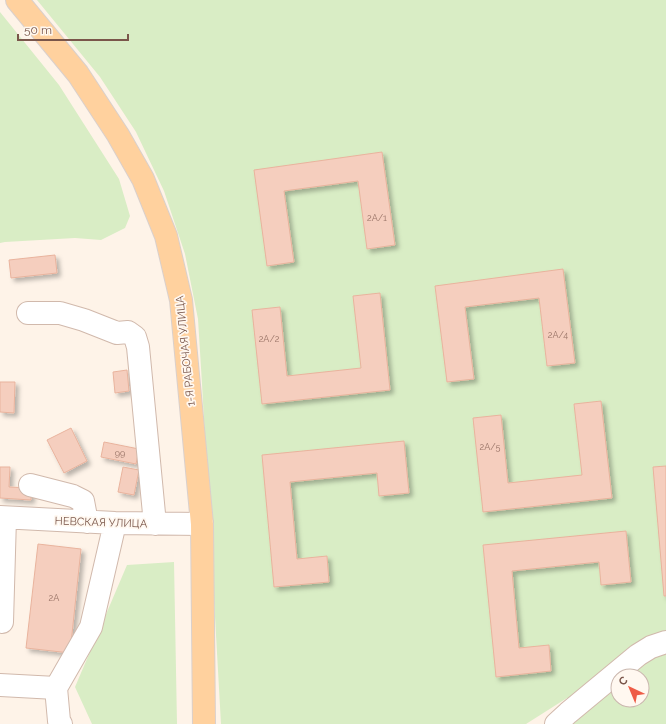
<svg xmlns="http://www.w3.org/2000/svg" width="666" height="724" font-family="Raleway,sans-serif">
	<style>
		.green { fill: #d9edc5; fill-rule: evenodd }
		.building { fill: #f5cebe; stroke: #e9b39d; filter: url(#shadow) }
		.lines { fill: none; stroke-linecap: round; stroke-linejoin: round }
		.minor-casing { stroke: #d1b9ac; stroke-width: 24 }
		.major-casing { stroke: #dad0cc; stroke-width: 24 }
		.minor { stroke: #fff; stroke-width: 22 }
		.major { stroke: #ffd19e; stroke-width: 22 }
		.labels { text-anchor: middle; stroke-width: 3.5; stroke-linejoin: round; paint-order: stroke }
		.number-label { font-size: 9px; fill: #997467 }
		.street-label { font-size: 11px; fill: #7a564a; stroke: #fff8f0 }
	</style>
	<defs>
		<filter id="shadow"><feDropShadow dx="3.5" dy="3.5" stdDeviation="2" flood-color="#0004"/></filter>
	</defs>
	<rect width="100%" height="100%" fill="#fef3e8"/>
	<path class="green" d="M37,0H666V724H553L593,697L567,698L526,724H221L202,384L198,319L185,254L164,191L136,132L100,77ZM618,676H642V700H618Z
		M0,12L59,85L119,179L130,216L125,228L101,240L75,238L5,242L0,243Z
		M174,562L177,724H92L75,687L127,565Z"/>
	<path class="building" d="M382,152L395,245L367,249L358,181L284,191L294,262L267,266L254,170Z
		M55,255L57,273L11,278L9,260Z
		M563,269L575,363L547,366L539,298L465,307L474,379L447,382L435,286Z
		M380,293L390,390L262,404L252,310L280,307L287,376L361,368L353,296Z
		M127,370L129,391L115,393L113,372Z
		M0,382H15L14,413L0,412Z
		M601,401L612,498L483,512L473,418L501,415L508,483L582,475L574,404Z
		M71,428L87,461L64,473L47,440Z
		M404,441L409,493L379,496L377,473L290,482L297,559L327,556L329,582L274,587L262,455Z
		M104,442L139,449L136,464L101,457Z
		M666,466V596H664L653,467Z
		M0,467H10L9,487L31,488V500L0,498Z
		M123,467L139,470L134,495L118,492Z
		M626,531L631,582L601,585L599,562L512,571L519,648L549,645L551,671L496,677L483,545Z
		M38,544L81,549L70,653L26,648Z"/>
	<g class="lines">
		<g class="minor-casing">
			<path id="minor" d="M28,313H60L84,320L117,333L128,332L135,337L138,347L155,524
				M30,485L73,496L83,501L87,522
				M0,517L115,523L202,524
				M2,622L5,518
				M0,685L56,688L59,721L61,724
				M56,688L91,627L115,523
				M556,724L568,713L638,655L651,647L666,642"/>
		</g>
		<g class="major-casing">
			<path id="major" d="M17,0L78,74L118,135L143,179L166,236L181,300L202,524L204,724"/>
		</g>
		<use href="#minor" class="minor"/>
		<use href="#major" class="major"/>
	</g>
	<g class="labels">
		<g class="number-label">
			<text x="377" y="221">2А/1</text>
			<text x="558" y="338">2А/4</text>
			<text x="269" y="342">2А/2</text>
			<text x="490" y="450">2А/5</text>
			<text x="120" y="456">99</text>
			<text x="54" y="601">2А</text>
		</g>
		<g class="street-label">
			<text transform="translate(185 351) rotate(-96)" y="4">1-Я РАБОЧАЯ УЛИЦА</text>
			<text transform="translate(101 522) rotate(2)" y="4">НЕВСКАЯ УЛИЦА</text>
		</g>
	</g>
	<g transform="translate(630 688) rotate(316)"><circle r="19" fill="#fff8f0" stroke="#cab7ae"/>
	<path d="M0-3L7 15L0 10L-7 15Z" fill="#ee5c47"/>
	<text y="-6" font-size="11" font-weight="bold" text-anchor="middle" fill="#7a564a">С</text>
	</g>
	<path d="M18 34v6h110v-6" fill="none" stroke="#7a564a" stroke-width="2"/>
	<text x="24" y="34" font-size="12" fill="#7a564a" stroke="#fff8f0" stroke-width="3" paint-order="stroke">50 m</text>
</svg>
